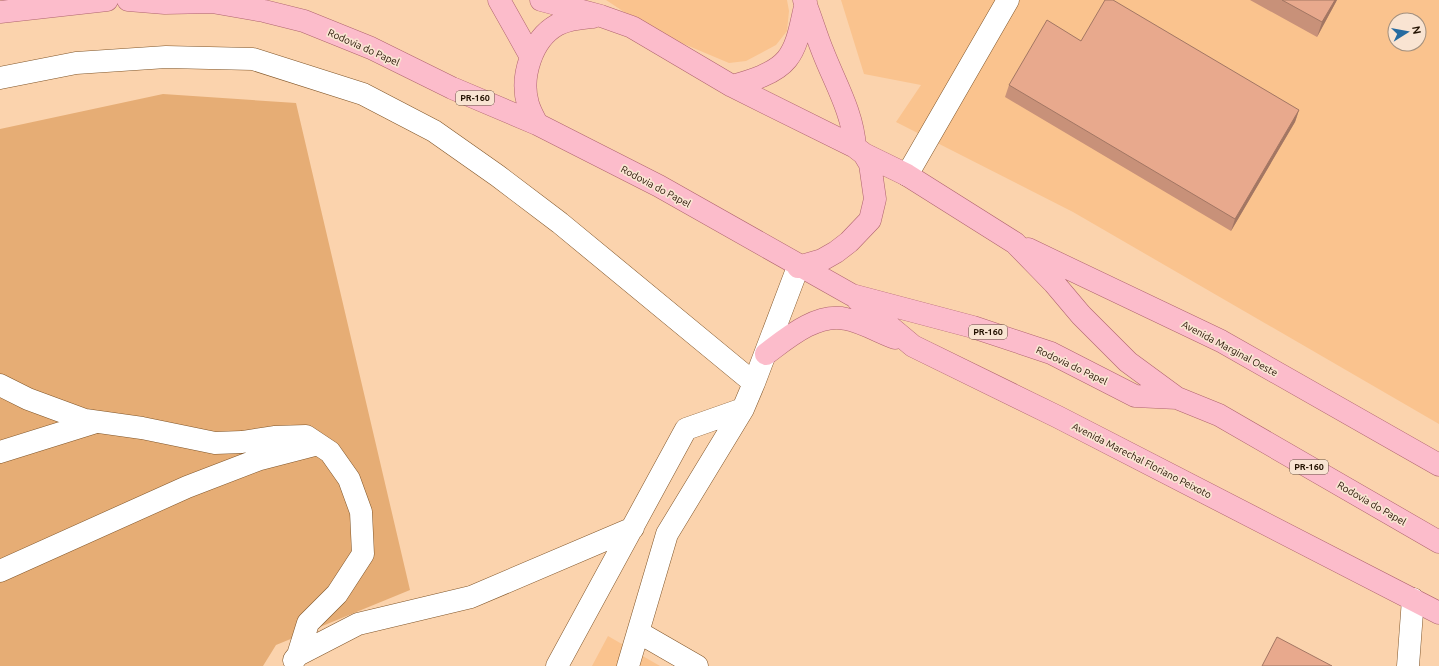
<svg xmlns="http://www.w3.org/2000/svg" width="1439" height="666" font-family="Ubuntu,sans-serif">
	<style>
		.built { fill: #fac38e; fill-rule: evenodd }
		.green { fill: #e6ad75 }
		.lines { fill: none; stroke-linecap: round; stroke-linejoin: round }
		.minor-casing { stroke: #805528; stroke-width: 23 }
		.major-casing { stroke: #af646e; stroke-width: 23 }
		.minor { stroke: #fff; stroke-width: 22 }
		.major { stroke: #fcbccb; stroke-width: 22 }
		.wall { fill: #c89179 }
		.shaded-wall { fill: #a27663 }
		.building { fill: #e8a98d; stroke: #a27663 }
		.labels { text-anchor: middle; stroke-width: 3.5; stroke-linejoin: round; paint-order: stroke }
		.shield { fill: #f9e4d2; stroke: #635140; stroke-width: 1 }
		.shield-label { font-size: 9px; font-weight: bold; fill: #231201 }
		.street-label { font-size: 10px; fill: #231201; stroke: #f9e4d2 }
	</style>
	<rect width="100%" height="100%" fill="#fbd3ad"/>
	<path class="built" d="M606,0H787L789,11L787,31L776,45L746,61L729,63L653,31Z
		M841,0H1439V424L1073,212L896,122L921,85L864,74ZM1395,20H1419V44H1395Z
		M608,636L660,666H592Z"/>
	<path class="green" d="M163,94L296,103L410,590L276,645L263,666H0V129Z"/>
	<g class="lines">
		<g class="minor-casing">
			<path id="minor" d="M0,78L76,63L166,57L253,59L363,94L434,131L498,176L560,223L754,383
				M907,175L1008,0
				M0,385L28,399L85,420L142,428L215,443L242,442L274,437L306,436L330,452L349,479L361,512L363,554L337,594L308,623L298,655
				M0,452L96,422
				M0,571L187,487L260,459L314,445
				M638,632L697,666
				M294,660L298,655L358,624L471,597L633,528
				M557,666L686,429L743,409
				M628,666L667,534L743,409L754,383L798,267
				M1408,666L1413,599"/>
		</g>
		<g class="major-casing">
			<path id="major" d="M128,0L165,3L212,2L264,11L304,21L371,48L452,88L537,124L659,186L852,295L973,327L1051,353L1135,396L1177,398
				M499,0L531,57
				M541,0L601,16L632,27L732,86L855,147L864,154L907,175L1015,243L1054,283L1081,315L1128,362L1177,398L1219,415L1439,542
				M804,0C811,17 816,35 823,52C835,83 853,113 855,147
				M0,12L107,0
				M732,86C750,81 775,74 787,59C799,44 801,21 806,3
				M537,124C534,118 530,111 528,104C520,77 532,39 557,25C568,19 582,18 593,17
				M1028,249L1221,341L1439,465
				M798,267L822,260L836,252L849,242L870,220L875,199L870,164L864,154
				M858,300L913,346L1058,417L1439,613
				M766,354C786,339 817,312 846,319C862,322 879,332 895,338"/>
		</g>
		<use href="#minor" class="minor"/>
		<use href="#major" class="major"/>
	</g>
	<path class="wall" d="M1250,0H1337L1317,37Z
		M1081,41L1299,110L1295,122L1231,231L1005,97L1009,85Z"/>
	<path class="shaded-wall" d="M1335,0H1337L1317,37L1322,22Z
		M1299,110L1295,122L1231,231L1235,219Z"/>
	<path class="building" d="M1105,0H1113L1299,110L1235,219L1009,85L1047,20L1081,41Z
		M1282,0H1335L1322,22Z
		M1277,637L1332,666H1262Z"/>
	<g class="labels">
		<g class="shield">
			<rect x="456" y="91" width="38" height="14" rx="3"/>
			<rect x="969" y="325" width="38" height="14" rx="3"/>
			<rect x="1290" y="460" width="38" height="14" rx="3"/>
		</g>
		<g class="shield-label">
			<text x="475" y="101">PR-160</text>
			<text x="988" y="335">PR-160</text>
			<text x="1309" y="470">PR-160</text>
		</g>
		<g class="street-label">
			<text transform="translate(364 47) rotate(24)" y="4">Rodovia do Papel</text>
			<text transform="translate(656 186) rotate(28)" y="4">Rodovia do Papel</text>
			<text transform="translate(1230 348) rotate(28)" y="4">Avenida Marginal Oeste</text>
			<text transform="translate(1072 365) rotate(25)" y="4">Rodovia do Papel</text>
			<text transform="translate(1142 460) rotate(27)" y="4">Avenida Marechal Floriano Peixoto</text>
			<text transform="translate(1372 503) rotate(30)" y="4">Rodovia do Papel</text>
		</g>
	</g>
	<g transform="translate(1407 32) rotate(79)"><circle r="19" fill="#f9e4d2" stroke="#a3907e"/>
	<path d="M0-3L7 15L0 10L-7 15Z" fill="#266ba0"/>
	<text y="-6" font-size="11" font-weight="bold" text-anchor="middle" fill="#231201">N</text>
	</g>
</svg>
